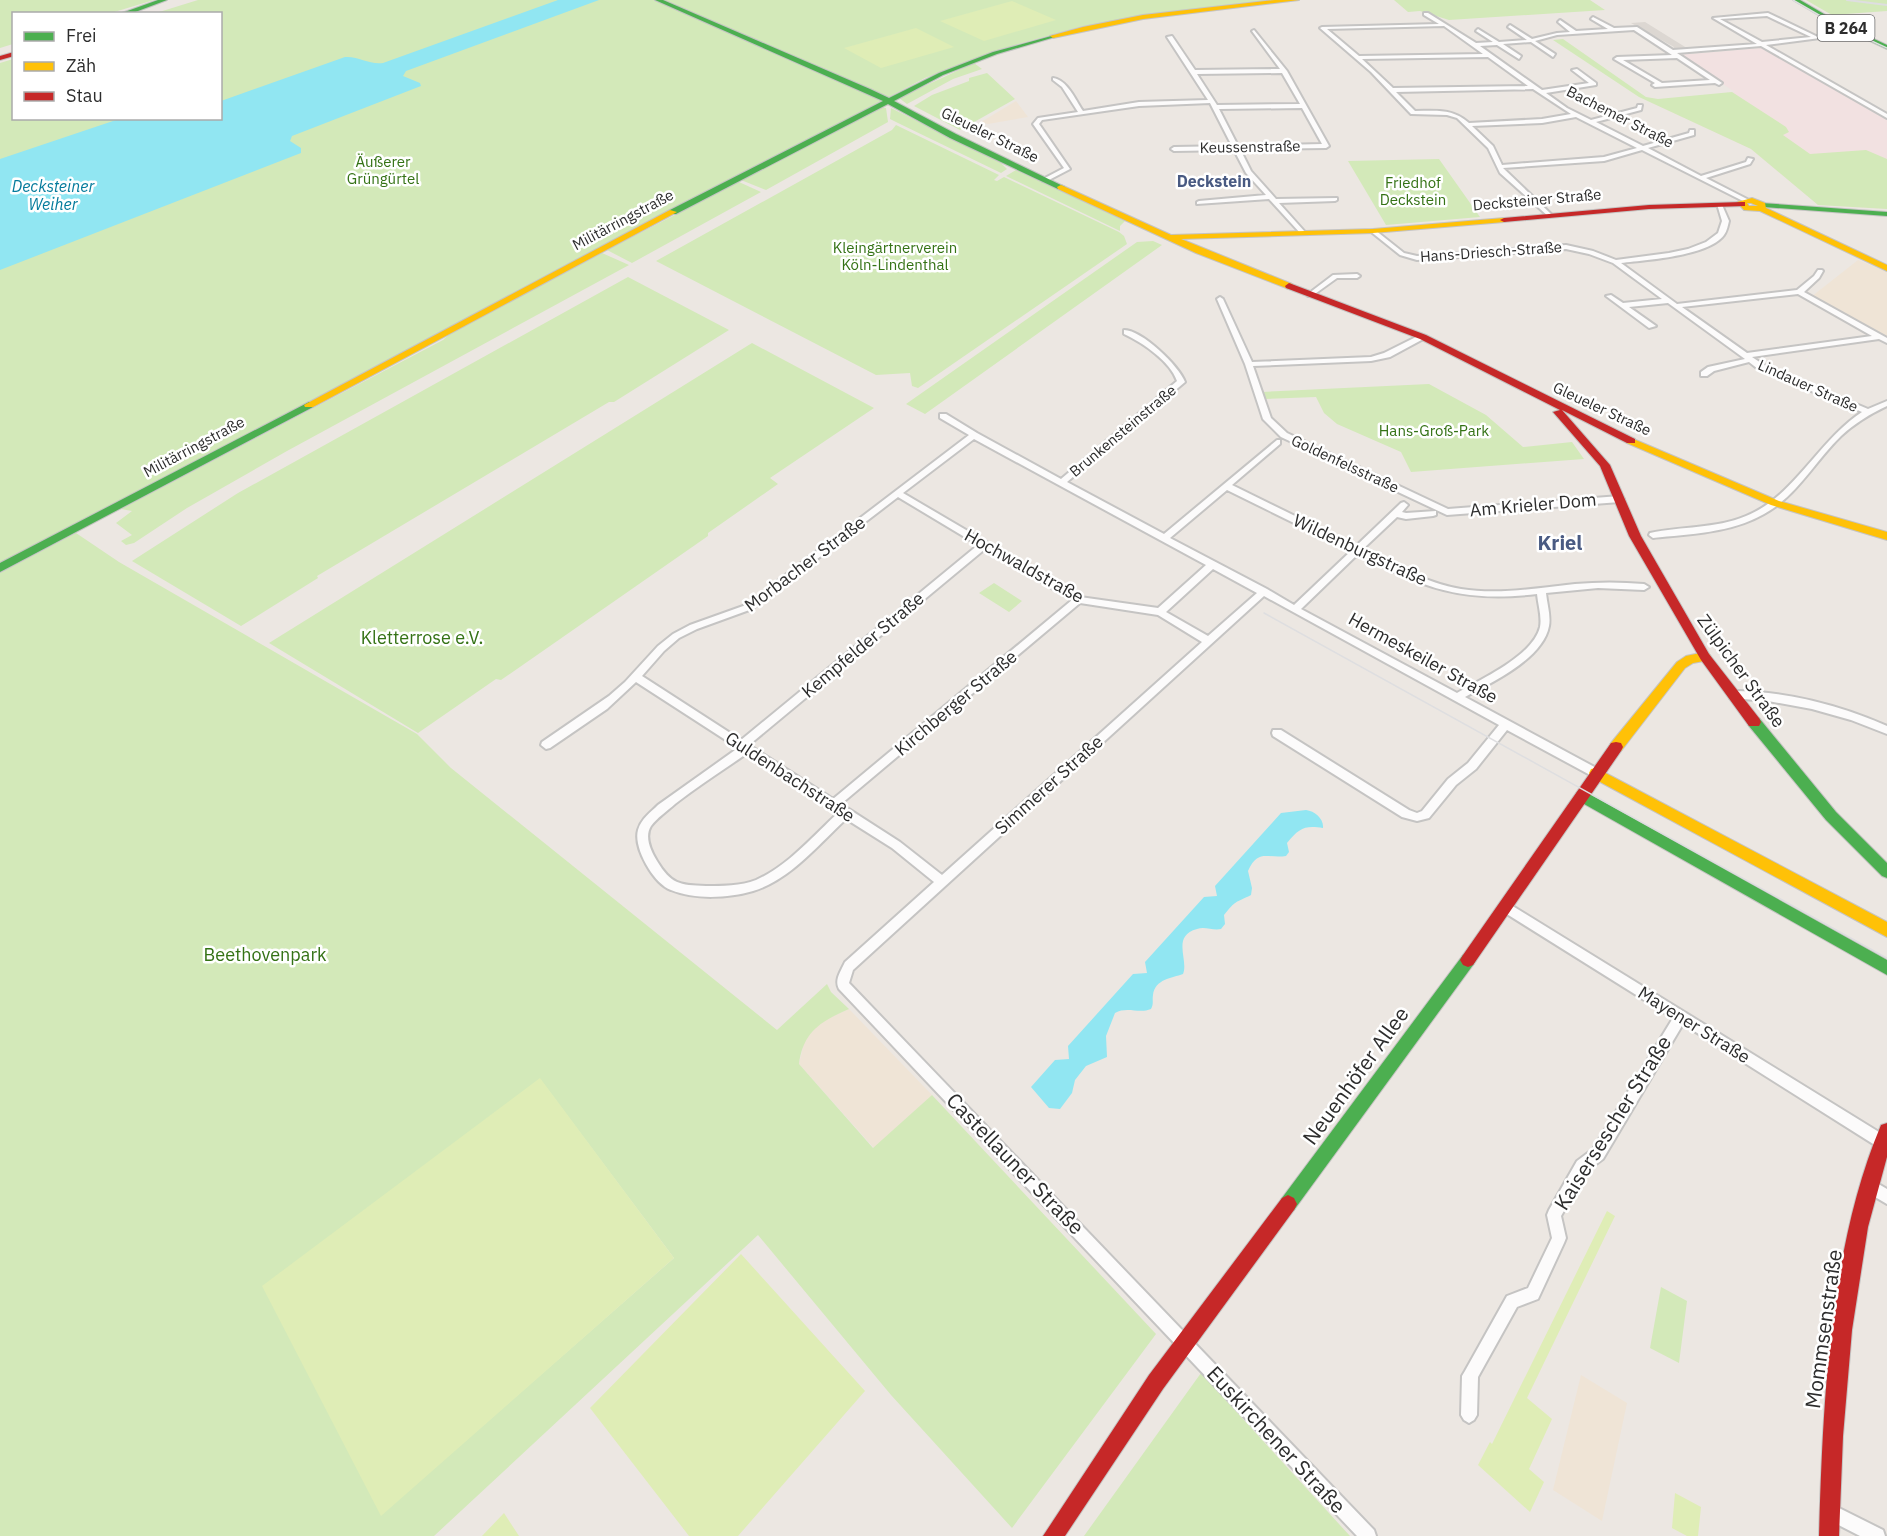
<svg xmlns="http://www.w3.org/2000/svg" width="1887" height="1536" font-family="'IBM Plex Sans',sans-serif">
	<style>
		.education { fill: #efe4d6 }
		.medical { fill: #f2e1e1 }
		.green { fill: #d3e9b9; fill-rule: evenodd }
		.pitch { fill: #dfedb6 }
		.plaza { fill: #dcd7d2 }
		.water { fill: #91e6f2 }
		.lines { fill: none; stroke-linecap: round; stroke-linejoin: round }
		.street-casing { stroke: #c5c4c3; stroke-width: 4 }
		.fast-casing { stroke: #c5c4c3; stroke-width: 2 }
		.slow-casing { stroke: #c5c4c3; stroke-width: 2 }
		.jam-casing { stroke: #c5c4c3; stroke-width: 2 }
		.street { fill: #fcfbfb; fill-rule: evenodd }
		.fast { fill: #4caf50; fill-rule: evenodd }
		.slow { fill: #ffc107; fill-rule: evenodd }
		.jam { fill: #c62828; fill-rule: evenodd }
		.tram { stroke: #dedee0; stroke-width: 1.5 }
		.rail { stroke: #dedee0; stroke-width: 2 }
		.labels { text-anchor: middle; stroke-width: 5; stroke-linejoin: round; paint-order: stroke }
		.far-street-label { font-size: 15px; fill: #2d2d2d; stroke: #fff }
		.far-park-label { font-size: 15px; fill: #347215; stroke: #fff }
		.shield { fill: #fff; stroke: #6c6c6c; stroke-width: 1.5 }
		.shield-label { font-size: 16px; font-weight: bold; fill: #2d2d2d }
		.far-neighbourhood-label { font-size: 16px; font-weight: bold; fill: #495a82; stroke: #fff }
		.far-water-label { font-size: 16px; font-style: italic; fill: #047b9c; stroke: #fff }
		.street-label { font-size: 18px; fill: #2d2d2d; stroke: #fff }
		.park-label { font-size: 18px; fill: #347215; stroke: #fff }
		.neighbourhood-label { font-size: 20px; font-weight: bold; fill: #495a82; stroke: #fff }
		.near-street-label { font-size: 21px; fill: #2d2d2d; stroke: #fff }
	</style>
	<rect width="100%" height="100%" fill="#ece7e2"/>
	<path class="education" d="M1016,101L1028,117L988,124L981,122Z
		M1858,260L1887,272V338L1811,297Z
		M849,1009L932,1095L874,1148L799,1064L804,1043L815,1027L824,1020Z
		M1581,1375L1627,1403L1602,1521L1553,1490Z"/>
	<path class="medical" d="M1762,48L1887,120V209L1818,205L1751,149L1648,101L1735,92L1678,55Z"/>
	<path class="green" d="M0,0H154L111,13L14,14L13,44L0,48Z
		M198,0H1276L1083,26L1001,49L925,78L0,564V63L13,59L14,118H220V14L156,13Z
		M1394,0H1590L1605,10L1449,20L1420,11L1408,12Z
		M1806,0H1887V11L1832,15Z
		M1563,39L1646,97L1658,99L1732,92L1786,127L1789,132L1783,135L1810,154L1866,150L1887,159V209L1818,205L1751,149L1639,97L1553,40Z
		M974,63L982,69L953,79L907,104L899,98Z
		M987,73L1015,99L960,130L914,106L932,95L969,81V78Z
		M882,107L886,108L888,122L766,190L741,180Z
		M891,108L1001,163L1007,169L1001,173L898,123L890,119Z
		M896,125L999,175L994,180L997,181L1004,177L1119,232L1124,236L1127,244L918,388L912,386L910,373L876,375L656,261L892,130Z
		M1439,159L1480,217L1386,225L1348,161Z
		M1016,170L1125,221L1120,226V231L1006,176Z
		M739,182L761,192L632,263L607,250Z
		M1153,241L1162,245L925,414L906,404L1137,242Z
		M602,253L629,265L287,451L187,508L134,543L126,545L121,541L132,535L116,523L132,511L121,509L443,340L451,333Z
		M628,277L729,330L614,402H609L317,576L318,578L241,626L132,561L238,493Z
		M752,343L874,408L770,478L778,484L708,533V536L501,680L496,679L418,733L269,643Z
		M1429,384L1486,415L1523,447L1572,442L1584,459L1411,472L1401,452L1337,424L1324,413L1316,397L1264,399L1262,392Z
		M76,533L119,562L417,734L451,768L777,1030L827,984L831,992L849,1009C821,1021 803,1032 799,1064L873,1148L932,1095L1156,1334L1012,1528L891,1395L758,1235L434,1536H0V573ZM540,1079L674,1258L381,1515Z
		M994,583L1022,601L1009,612L979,593Z
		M1661,1287L1687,1301L1679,1363L1650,1348Z
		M1201,1373L1350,1536H1084Z"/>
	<path class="pitch" d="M1012,1L1056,20L984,41L940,21Z
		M916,28L954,47L881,68L844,48Z
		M540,1078L674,1258L381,1516L262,1286Z
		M1607,1211L1615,1216L1527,1398L1552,1419L1529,1469L1544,1482L1530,1512L1478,1465L1490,1442L1492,1444Z
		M741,1254L865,1391L738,1536H689L590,1408Z
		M1675,1493L1701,1507L1698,1536H1687L1672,1528Z
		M504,1513L519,1536H482Z"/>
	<path class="plaza" d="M1645,22L1690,50L1673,49L1674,47L1631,23Z"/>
	<path class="water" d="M558,0H599L406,71L403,76L420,83L421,86L292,136L290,141L301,148V153L0,270V159L119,119L220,118L221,101L345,57C359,56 369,65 383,63Z
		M1306,810C1315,811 1324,819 1323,828C1305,825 1299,828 1287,843L1289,852L1286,856C1268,859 1258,848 1248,871L1252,888L1251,895C1235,903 1236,900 1224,915L1225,924L1221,929C1213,931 1205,926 1197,929C1171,936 1189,960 1183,974C1172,978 1155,979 1153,995C1152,1001 1154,1003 1151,1009C1139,1014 1127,1006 1115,1013L1106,1036L1107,1057L1086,1066L1075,1080L1072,1093L1060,1109L1049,1108L1031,1087L1055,1060L1069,1059L1068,1046L1133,974L1147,973L1145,962L1204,897L1217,896L1215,886L1281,813Z"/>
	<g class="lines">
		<g class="street-casing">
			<path id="street" d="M1424,13H1428L1476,43L1493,42L1476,31L1478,29L1499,42L1527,40L1508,27L1510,25L1532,39L1557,33L1570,32L1558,22L1560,20L1576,31L1608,29L1591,19L1593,17L1614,28L1637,27L1673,50L1757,44L1713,18L1768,13L1820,38L1766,45L1887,114V118L1761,46L1677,53L1722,83L1719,85L1715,83L1655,87L1652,85L1655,83L1614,59L1617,57L1672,55L1634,30L1557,35L1535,41L1555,54L1553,57L1531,42L1503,44L1521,56L1519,59L1497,45L1480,46L1542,90L1589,83L1572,70L1577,69L1596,83V85L1546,93L1567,108L1591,120L1637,108L1638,105H1642L1641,110L1596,122L1643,146L1689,133L1690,130H1694V135L1648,148L1701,176L1746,162L1748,158L1753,159L1750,164L1706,178L1747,199L1748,200L1745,202L1642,150L1604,161L1503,168L1551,214L1552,215L1549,217L1500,173L1488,148L1457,118L1447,115L1411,114L1371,72L1320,28L1322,27L1439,24L1424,15ZM1767,16L1811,37L1762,42L1720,19ZM1444,26L1483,54L1359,56L1327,29ZM1488,57L1528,86L1393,88L1362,59ZM1677,58L1710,80L1662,83L1623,60ZM1533,89L1571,114L1542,119L1469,123C1452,108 1436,111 1415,111L1396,92ZM1576,117L1637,148L1604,157L1502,165L1493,146L1472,126L1542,123Z
				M1254,30L1287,71L1329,146L1326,148L1240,149L1251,171L1276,199L1337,198V200L1335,201L1279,203L1305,232V234H1301L1269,199L1197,204V202L1199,201L1266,195L1246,173L1234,150L1174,151L1171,149L1174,147L1232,146L1210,103L1139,106L1042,120L1039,124L1070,169L1047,181H1043V179L1064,168L1033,124L1038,118L1078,112L1062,87L1053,80V78C1067,80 1075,99 1083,111L1139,102L1208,100L1167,37L1172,36L1195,70L1280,69L1252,31ZM1282,73L1300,104L1217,105L1197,74ZM1302,108L1322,144L1238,146L1219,109Z
				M1717,204L1722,205L1729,221C1728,225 1727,231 1724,235C1709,256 1646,260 1621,263L1677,304L1797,290L1814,276L1818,270H1822L1823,271L1819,278L1804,292L1887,338V343L1879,339L1752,357L1764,365L1868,409L1887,401V406C1870,414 1855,423 1841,436C1815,461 1797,496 1764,514C1731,533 1690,534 1653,538L1649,535L1650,533C1682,526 1715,529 1746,516C1794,497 1818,441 1862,412L1758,369L1749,362L1714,371L1707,376H1701V372L1708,367L1745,359L1668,303L1629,307L1656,326L1649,328L1606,296L1611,295L1623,303L1662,299L1613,263L1589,254L1566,249L1417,260L1400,255L1370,231L1375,230L1404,253L1417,256L1566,245L1593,251L1616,260L1669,253L1688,249L1706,242L1718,233L1722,221ZM1798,294L1872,336L1747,353L1682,307Z
				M1333,275L1357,274L1360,276L1357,278H1337L1312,296H1308V294Z
				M1220,297L1223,299L1252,362L1371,357L1384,353L1420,335L1427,337L1390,357L1371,361L1253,366L1271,418L1287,433L1448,509L1620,496L1624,499L1620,502L1447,515L1281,437L1263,419L1245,364L1217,299Z
				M1124,330C1142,330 1179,366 1185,382L1067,482L1164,534L1277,440H1280V444L1232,485L1356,546L1401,503L1404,502L1408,505L1402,512L1406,513L1436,511V515L1433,516L1406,519L1397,517L1363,549C1394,565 1426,583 1461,589C1499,595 1537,588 1575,584C1598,582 1621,582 1644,584L1649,587L1644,590L1598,588L1546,593C1547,604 1551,616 1549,626C1543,659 1491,683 1465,697L1600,770L1601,773L1600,776H1592L1507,730L1476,769L1456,785L1429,818L1417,821L1402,817L1273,736L1272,733L1273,730H1281L1409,810L1417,813L1422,811L1448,779L1468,763L1499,725L1264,596L853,970L849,983L1374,1530L1376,1536H1357L839,989C834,980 841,971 845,962L934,882L892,848L846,819C819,844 790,880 753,891C729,898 695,900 671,890C654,884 633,848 638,830C641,819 651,812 658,805L738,748L636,682L607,709L550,748L546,749L541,745L542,742L609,696L625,682L658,646L673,634L690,625L746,605L969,435L940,418V414H946L977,433L1061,479L1177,381C1170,361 1143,343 1124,334ZM974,439L1206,565L1158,608L1080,597L903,493ZM1227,490L1351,551L1294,605L1267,589L1170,538ZM898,497L978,545L741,740L642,676L664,651L679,638L697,629L752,609ZM985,549L1072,600L833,799L749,745ZM1358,554C1424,588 1461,603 1537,594C1538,605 1542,617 1540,627C1533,656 1481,679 1457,693L1301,609ZM1213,569L1257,593L1208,636L1166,612ZM1080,603L1158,615L1202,642L942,875L900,842L841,804ZM746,754L838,813C813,836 788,866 756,880C741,886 722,886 706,886C679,885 671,884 657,861C651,851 644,837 651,826C657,818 667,811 675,804C698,786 722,771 746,754Z
				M1734,691C1785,691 1840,705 1887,726V734L1851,720L1812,709L1768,701L1730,698L1729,695L1730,692Z
				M1506,902L1887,1137V1147L1883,1149L1878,1147L1683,1024L1603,1159L1587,1171L1561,1216L1566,1238L1564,1243L1538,1299L1517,1307L1478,1377L1477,1415L1474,1420L1469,1423L1464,1420L1461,1415L1462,1376L1465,1371L1507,1296L1528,1288L1552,1238L1547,1215L1549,1210L1577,1161L1593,1149L1673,1018L1502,911L1500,907L1502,903Z
				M1870,1179L1887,1189V1204L1865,1191L1863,1186L1865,1181Z
				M1829,1503L1883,1530L1885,1536H1860L1823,1517L1821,1511L1823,1505Z"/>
		</g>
		<g class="fast-casing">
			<path id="fast" d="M158,0H167L130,14H119Z
				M655,0H663L870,89L889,98L939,73L993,52L1055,35V37L997,54L943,75L894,101L956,134L1065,187L1058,189L950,138L888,104L676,214H670V210L883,101Z
				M1793,0H1800L1836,21L1887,45V49L1832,23Z
				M1761,203L1887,212V216L1764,207L1760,205Z
				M309,402L313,403V407L0,572V563Z
				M1754,717L1759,718L1836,812L1887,863V878L1882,876L1826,820L1749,726L1747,722L1749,718Z
				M1582,790L1887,960V975L1577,800L1575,796L1577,792Z
				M1468,953L1473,955L1476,960L1473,965L1294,1210L1288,1213L1282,1210L1279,1204L1282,1198L1463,955Z"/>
		</g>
		<g class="slow-casing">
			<path id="slow" d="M1275,0H1299L1143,19L1053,38L1050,36L1083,27L1143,15Z
				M1061,185L1171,235L1373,229L1504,218L1508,220L1504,222L1373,233L1181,239L1292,284L1293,286L1289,289L1196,253L1058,189L1057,187Z
				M1752,198L1765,203L1766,208L1887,265V271L1760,211L1744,210L1737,202ZM1747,203H1751L1758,206H1749Z
				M670,210L677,212L313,407H305L304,405Z
				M1631,438L1779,501L1887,532V540L1771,505L1627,443L1626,441Z
				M1705,652L1709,654L1711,657L1709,660L1693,663L1685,668L1621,751H1611L1609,747L1611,743L1677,662L1686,656Z
				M1596,768L1887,922V937L1591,777L1589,773L1591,769Z"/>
		</g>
		<g class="jam-casing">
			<path id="jam" d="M14,52V56L0,60V56Z
				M1742,202H1745V206L1649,209L1504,222L1500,220L1504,218L1649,205Z
				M1289,283L1426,335L1635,439V443H1627L1562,410L1610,465L1641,536L1709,654L1759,718L1761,722L1759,726H1749L1701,660L1629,536L1600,466L1553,412L1560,410L1420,339L1286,288L1285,286Z
				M1616,742L1621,743L1623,747L1621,751L1473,965L1468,967L1463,965L1460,960L1463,955L1611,743Z
				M1887,1123V1157L1868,1227L1852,1330L1843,1436L1839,1536H1819C1823,1404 1829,1248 1881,1125Z
				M1288,1195L1294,1198L1297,1204L1294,1210L1163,1389L1065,1536H1043L1149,1375L1282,1198Z"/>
		</g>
		<use href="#street" class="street"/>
		<use href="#fast" class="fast"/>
		<use href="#slow" class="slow"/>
		<use href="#jam" class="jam"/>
		<path class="tram" d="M1793,0L1831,22L1887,48
			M1264,613L1887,958"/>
		<path class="rail" d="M1847,0L1887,5"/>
	</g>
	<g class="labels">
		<g class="far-street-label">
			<text transform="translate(1620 117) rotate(27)" y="5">Bachemer Straße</text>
			<text transform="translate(990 135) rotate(26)" y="5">Gleueler Straße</text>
			<text transform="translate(1250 147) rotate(-1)" y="5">Keussenstraße</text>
			<text transform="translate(1537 200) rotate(-5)" y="5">Decksteiner Straße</text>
			<text transform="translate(623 220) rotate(-28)" y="5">Militärringstraße</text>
			<text transform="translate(1491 252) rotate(-4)" y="5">Hans-Driesch-Straße</text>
			<text transform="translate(1808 386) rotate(24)" y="5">Lindauer Straße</text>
			<text transform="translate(1602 409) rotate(25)" y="5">Gleueler Straße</text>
			<text transform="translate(1123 431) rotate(-40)" y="5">Brunkensteinstraße</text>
			<text transform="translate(194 447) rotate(-28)" y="5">Militärringstraße</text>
			<text transform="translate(1345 464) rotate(25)" y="5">Goldenfelsstraße</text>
		</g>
		<g class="far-park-label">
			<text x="383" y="167">Äußerer<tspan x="383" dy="17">Grüngürtel</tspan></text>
			<text x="1413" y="188">Friedhof<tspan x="1413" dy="17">Deckstein</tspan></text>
			<text x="895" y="253">Kleingärtnerverein<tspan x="895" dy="17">Köln-Lindenthal</tspan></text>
			<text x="1434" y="436">Hans-Groß-Park</text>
		</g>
		<rect class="shield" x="1817.5" y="15" width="57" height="26" rx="4.5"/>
		<g class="shield-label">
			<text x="1846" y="34">B 264</text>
		</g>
		<g class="far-neighbourhood-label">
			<text x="1214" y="187">Deckstein</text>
		</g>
		<g class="far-water-label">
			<text x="53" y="192">Decksteiner<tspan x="53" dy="18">Weiher</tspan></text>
		</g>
		<g class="street-label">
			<text transform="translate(1533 505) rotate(-5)" y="6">Am Krieler Dom</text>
			<text transform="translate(1360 550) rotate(25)" y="6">Wildenburgstraße</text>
			<text transform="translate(805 564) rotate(-37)" y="6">Morbacher Straße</text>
			<text transform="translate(1024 566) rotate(29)" y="6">Hochwaldstraße</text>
			<text transform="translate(863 645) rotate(-40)" y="6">Kempfelder Straße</text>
			<text transform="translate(1423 658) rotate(29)" y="6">Hermeskeiler Straße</text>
			<text transform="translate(1741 671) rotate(54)" y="6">Zülpicher Straße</text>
			<text transform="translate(956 703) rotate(-40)" y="6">Kirchberger Straße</text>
			<text transform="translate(790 777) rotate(33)" y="6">Guldenbachstraße</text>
			<text transform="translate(1049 785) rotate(-42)" y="6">Simmerer Straße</text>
			<text transform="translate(1694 1025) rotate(32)" y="6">Mayener Straße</text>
		</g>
		<g class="park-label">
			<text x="422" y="644">Kletterrose e.V.</text>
			<text x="265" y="961">Beethovenpark</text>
		</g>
		<g class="neighbourhood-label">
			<text x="1560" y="550">Kriel</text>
		</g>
		<g class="near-street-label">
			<text transform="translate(1356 1076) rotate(-54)" y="7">Neuenhöfer Allee</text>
			<text transform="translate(1613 1123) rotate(-58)" y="7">Kaisersescher Straße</text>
			<text transform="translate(1015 1164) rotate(46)" y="7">Castellauner Straße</text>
			<text transform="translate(1824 1329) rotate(-82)" y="7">Mommsenstraße</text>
			<text transform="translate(1276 1440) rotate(47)" y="7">Euskirchener Straße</text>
		</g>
	</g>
	<rect x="12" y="12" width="210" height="108" fill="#ffffff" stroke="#ababab" stroke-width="1.5"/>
	<rect x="24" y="32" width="30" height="9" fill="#4caf50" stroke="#ababab" stroke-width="1.5"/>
	<text x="66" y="42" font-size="18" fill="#2d2d2d">Frei</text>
	<rect x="24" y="62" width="30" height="9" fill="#ffc107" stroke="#ababab" stroke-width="1.5"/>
	<text x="66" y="72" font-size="18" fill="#2d2d2d">Zäh</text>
	<rect x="24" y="92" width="30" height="9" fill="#c62828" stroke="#ababab" stroke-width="1.5"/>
	<text x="66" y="102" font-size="18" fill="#2d2d2d">Stau</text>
</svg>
